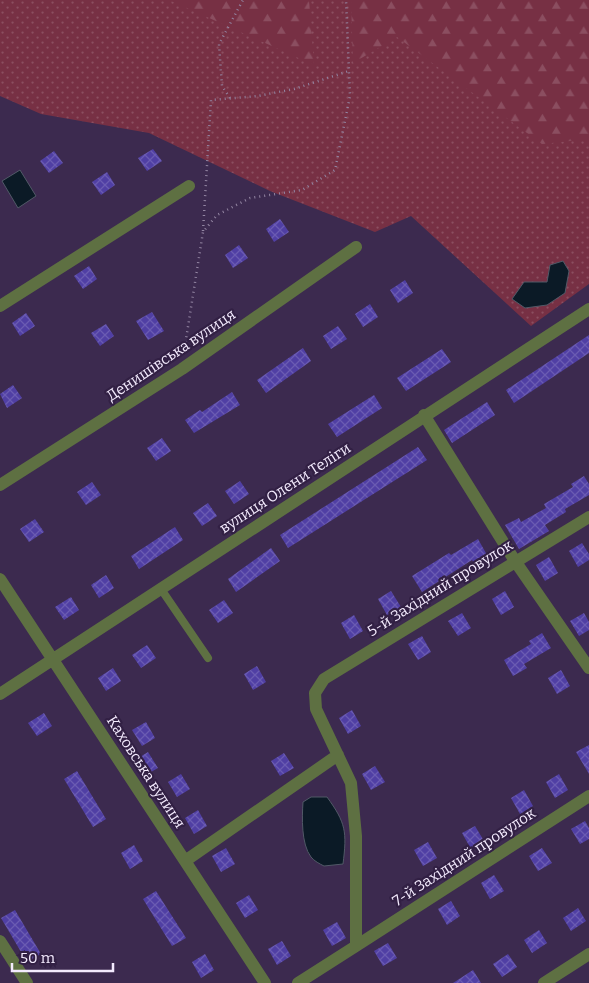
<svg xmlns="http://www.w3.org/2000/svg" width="589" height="983" font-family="Bitter,serif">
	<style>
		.grass { fill: url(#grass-dots) }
		.forest { fill: url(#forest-firs) }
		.water { fill: #0b1a26; stroke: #515967 }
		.building { fill: url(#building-cross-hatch) }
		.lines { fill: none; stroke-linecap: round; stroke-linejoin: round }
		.path { stroke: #9385a2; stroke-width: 2.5; stroke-dasharray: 1 4; stroke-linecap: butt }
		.service { stroke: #5e7042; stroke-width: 8 }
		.minor { stroke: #5e7042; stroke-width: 12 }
		.labels { text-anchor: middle; stroke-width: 4.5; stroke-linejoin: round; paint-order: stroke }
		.street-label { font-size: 15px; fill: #f4ebfe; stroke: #322044 }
	</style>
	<defs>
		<pattern id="grass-dots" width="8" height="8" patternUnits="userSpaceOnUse" patternTransform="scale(1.25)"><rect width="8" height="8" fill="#773044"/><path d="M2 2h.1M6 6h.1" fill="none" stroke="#8b4e60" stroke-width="1.8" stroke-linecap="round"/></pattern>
		<pattern id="forest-firs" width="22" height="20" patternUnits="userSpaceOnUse" patternTransform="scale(1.25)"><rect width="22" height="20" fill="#773044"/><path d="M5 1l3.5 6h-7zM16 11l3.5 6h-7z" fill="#8b4e60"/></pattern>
		<pattern id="building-cross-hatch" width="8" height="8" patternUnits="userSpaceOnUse" patternTransform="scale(1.25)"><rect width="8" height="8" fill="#503fa4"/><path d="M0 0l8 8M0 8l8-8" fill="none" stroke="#6a5bb2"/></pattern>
	</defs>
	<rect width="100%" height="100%" fill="#3c2a4f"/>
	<path class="grass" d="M0,0H589V284L531,326L411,216L375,232L270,191L149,133L41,114L0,96Z"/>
	<path class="forest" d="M169,0H309L314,65Z
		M351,0H589V139L542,144L397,37L353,63Z"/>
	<path class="water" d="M20,170L36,196L18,208L2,181Z
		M563,261L569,271L565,293L547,305L525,308L512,299L524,282H547L550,265Z
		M311,797H327C346,823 347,832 343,864L324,866C320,864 314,861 311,857C301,844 302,817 303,802Z"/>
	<path class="building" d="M153,149L162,161L147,171L138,158Z
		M54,151L63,163L49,173L40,161Z
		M107,172L115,185L101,195L92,182Z
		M280,219L289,232L274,242L266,229Z
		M239,245L248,258L233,268L225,255Z
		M89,266L97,279L83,289L74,276Z
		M405,280L413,293L398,303L390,290Z
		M370,304L378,317L363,327L355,314Z
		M152,312L164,331L148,340L136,321Z
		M26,313L35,326L20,336L12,323Z
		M106,324L114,336L100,346L91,333Z
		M338,326L347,339L331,349L323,336Z
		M589,335V353L514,403L506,390Z
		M303,348L311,361L266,393L257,380Z
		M442,349L451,362L406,391L397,378Z
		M13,385L22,398L7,408L0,394Z
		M232,392L240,405L194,433L185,420L200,410L202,412Z
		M374,395L382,408L337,437L328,424Z
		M487,402L495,415L452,443L444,430Z
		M162,438L171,451L156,461L147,448Z
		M418,447L427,460L288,548L280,535Z
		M584,476L589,484V495L565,509L566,512L545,525L549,531L519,549L505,525L519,518L521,522L546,508L544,504L573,487L571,484Z
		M240,481L249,494L234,504L225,491Z
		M92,482L101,495L86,505L77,492Z
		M208,503L217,516L202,526L193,513Z
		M35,519L44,532L29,542L20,529Z
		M175,527L183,540L139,569L131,556Z
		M478,539L487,555L474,563L472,560L422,592L412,576L449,553L451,555Z
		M582,543L589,554V560L578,567L569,551Z
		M271,548L280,561L236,592L228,579Z
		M549,557L558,573L545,581L536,565Z
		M106,575L114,588L99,598L91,585Z
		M391,591L401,607L387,615L378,599Z
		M505,591L514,607L501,615L492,599Z
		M71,597L79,610L64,620L55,607Z
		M224,600L233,613L218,623L209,610Z
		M462,613L471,628L458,636L448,621Z
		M584,613L589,622V630L579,636L570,621Z
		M354,615L363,631L350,639L341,623Z
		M542,633L551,648L524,664L527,668L513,676L504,660L531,644L529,641Z
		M422,636L431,652L418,660L408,644Z
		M147,645L156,658L141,668L132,655Z
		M257,666L266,682L253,690L244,674Z
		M113,668L121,681L106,691L98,678Z
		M561,670L570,686L557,694L548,678Z
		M352,710L361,726L348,734L339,718Z
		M44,713L52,726L37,736L28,723Z
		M146,722L155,738L142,746L132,730Z
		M589,745V774L576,752Z
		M148,752L158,768L144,776L135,760Z
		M284,753L294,768L280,776L271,761Z
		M375,766L385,782L371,790L362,774Z
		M77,771L106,819L93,827L64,779Z
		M181,774L190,789L177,797L168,782Z
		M559,774L568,790L555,798L546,782Z
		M524,790L533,806L520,814L511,798Z
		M198,810L207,826L194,834L185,818Z
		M585,821L589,828V839L580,844L571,829Z
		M475,826L484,841L471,849L462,833Z
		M428,842L437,858L423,866L414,850Z
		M134,845L143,861L130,869L121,853Z
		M226,848L235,864L221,872L212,856Z
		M542,848L552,863L538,871L529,856Z
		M494,875L504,891L490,899L481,883Z
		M156,891L186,938L172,946L143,899Z
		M249,895L258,910L245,918L236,903Z
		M451,901L460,916L447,925L438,909Z
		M578,908L586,921L571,931L563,918Z
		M15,910L41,954L27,962L1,918Z
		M337,922L346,938L332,946L323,930Z
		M539,930L547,943L532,953L524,940Z
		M282,941L291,956L277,965L268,949Z
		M388,943L397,958L383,966L374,951Z
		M205,954L214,970L201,978L192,962Z
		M508,954L517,967L502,977L493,964Z
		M473,970L481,983H453Z"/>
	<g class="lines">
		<path class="path" d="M230,98L222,86L219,44L243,0
			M203,231L211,100L258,96L294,89L349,71
			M184,352L203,232L217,215L250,198L302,190L335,170L350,96L346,0"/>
		<path class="service" d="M161,589L208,658"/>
		<path class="minor" d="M0,306L189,186
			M424,415L515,561L589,668
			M0,485L182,369L356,247
			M0,579L265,983
			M0,694L589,309
			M185,861L338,755
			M0,941L27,983
			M356,946L589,796
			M298,983L356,946V836L351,783L316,709L315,693L324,679L589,517
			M544,983L589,954"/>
	</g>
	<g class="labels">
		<g class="street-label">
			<text transform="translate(171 355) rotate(-34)" y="5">Денишівська вулиця</text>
			<text transform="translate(285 488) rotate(-33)" y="5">вулиця Олени Теліги</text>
			<text transform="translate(440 588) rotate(-32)" y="5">5-й Західний провулок</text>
			<text transform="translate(146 772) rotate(57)" y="5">Каховська вулиця</text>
			<text transform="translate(464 857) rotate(-33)" y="5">7-й Західний провулок</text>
		</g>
	</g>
	<path d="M12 963v8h101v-8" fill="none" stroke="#f4ebfe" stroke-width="2.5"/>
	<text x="20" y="963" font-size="15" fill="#f4ebfe" stroke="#322044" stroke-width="4" paint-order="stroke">50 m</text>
</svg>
